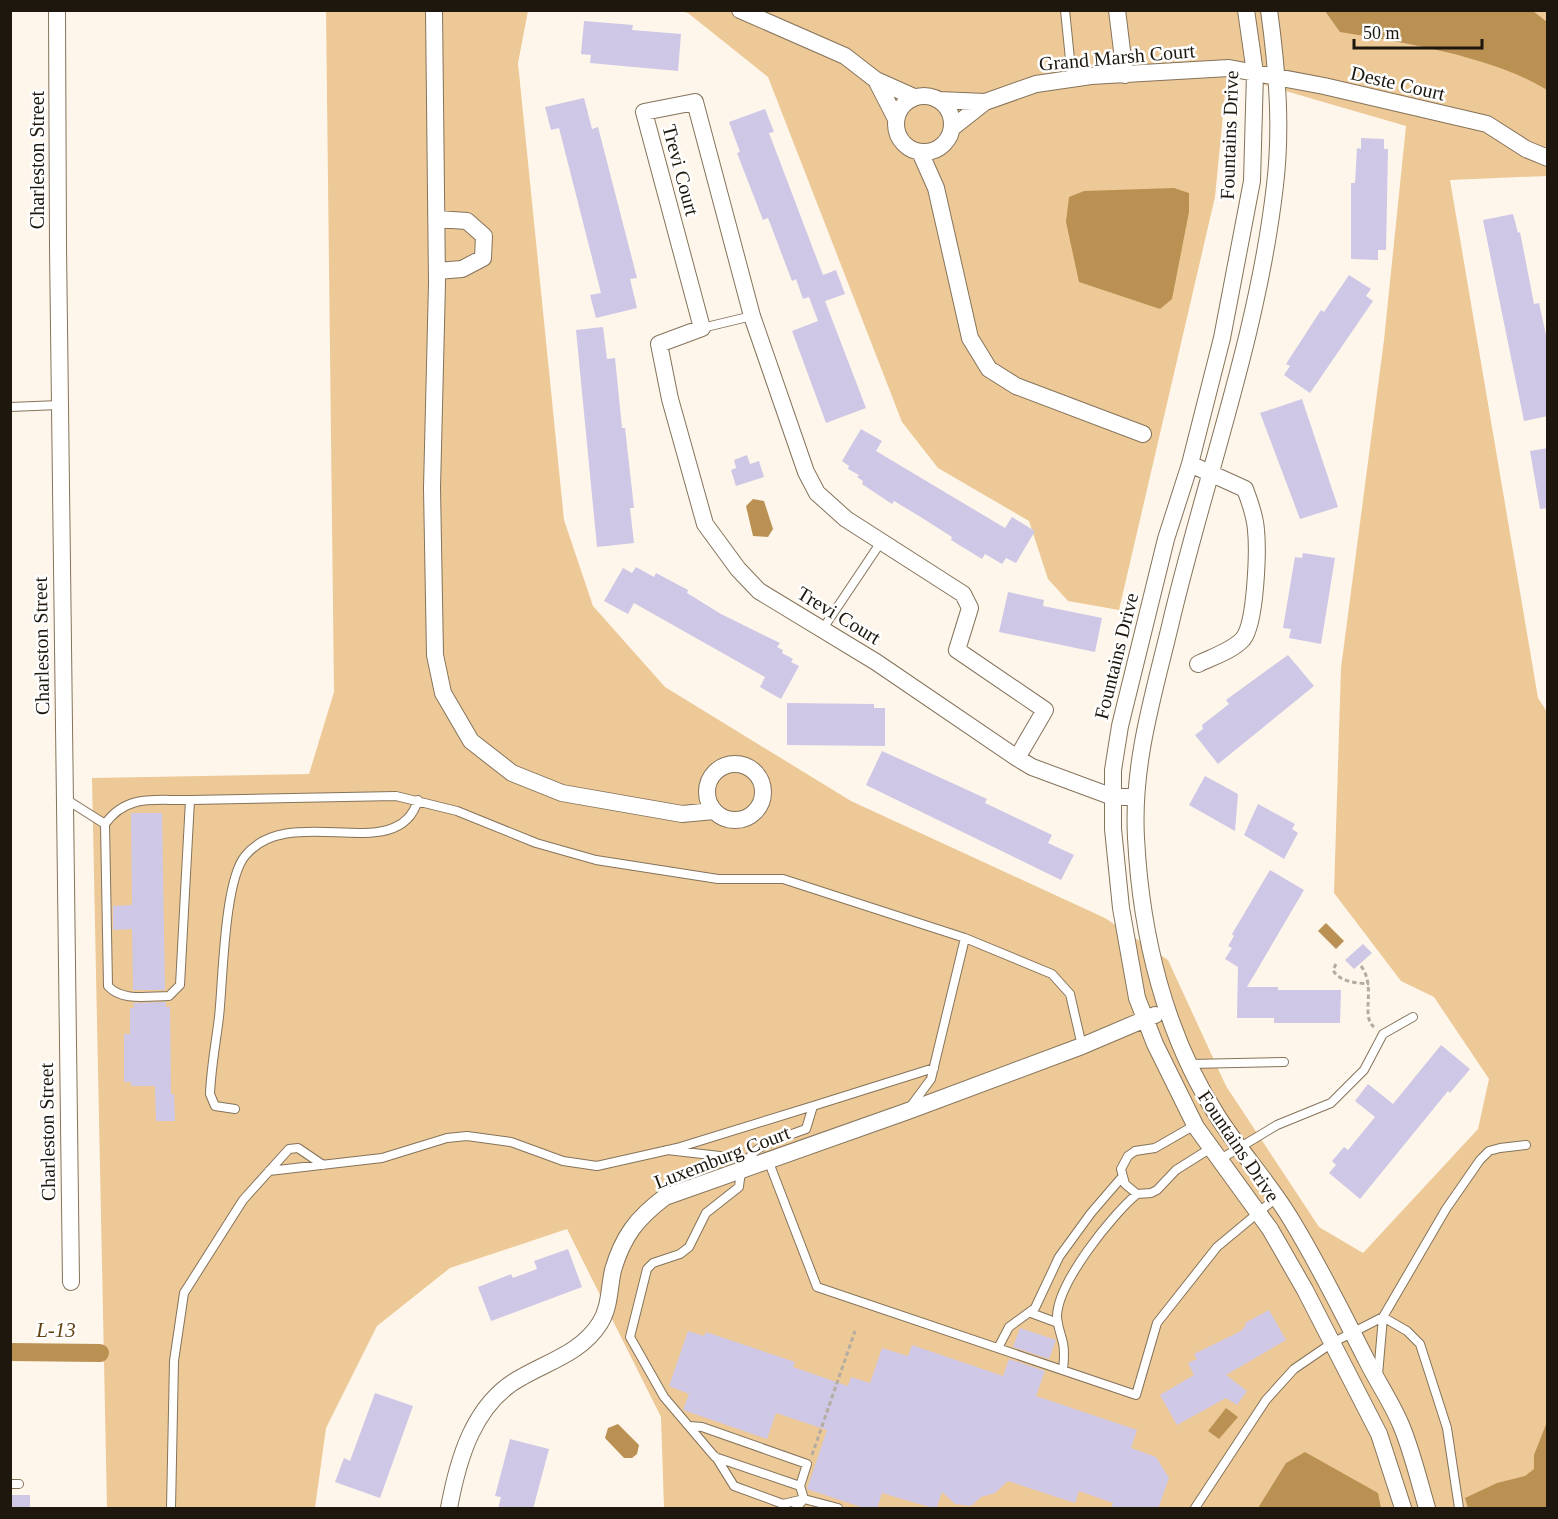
<svg xmlns="http://www.w3.org/2000/svg" width="1558" height="1519" font-family="Georgia,serif">
	<style>
		.green { fill: #edc997 }
		.water { fill: #ba9152 }
		.lines { fill: none; stroke-linecap: round; stroke-linejoin: round }
		.canal { stroke: #ba9152; stroke-width: 18 }
		.building { fill: #cec7e6 }
		.lane-casing { stroke: #85735a; stroke-width: 10 }
		.street-casing { stroke: #85735a; stroke-width: 18 }
		.path { stroke: #b4aca1; stroke-width: 3; stroke-dasharray: 4.5 3; stroke-linecap: butt }
		.lane { stroke: #fff; stroke-width: 8 }
		.street { stroke: #fff; stroke-width: 16 }
		.labels { text-anchor: middle; stroke-width: 5; stroke-linejoin: round; paint-order: stroke }
		.street-label { font-size: 20px; fill: #1e170d; stroke: #fff }
		.water-label { font-size: 21px; font-style: italic; fill: #624413; stroke: #fff }
	</style>
	<rect width="100%" height="100%" fill="#fef6eb"/>
	<path class="green" d="M326,11H528L518,63L564,520L593,606L665,687L851,801L1105,918L1168,960L1226,1086L1319,1227L1363,1253L1478,1129L1489,1079L1434,997L1401,981L1334,893L1341,668L1384,340L1406,126L1227,74L1215,197L1119,610L1068,601L1048,579L1029,521L938,468L902,422L768,77L688,13L681,11H1547V176L1450,180L1538,698L1547,712V1508H664L661,1417L567,1229L450,1268L377,1326L326,1428L315,1508H107L92,778L309,774L334,692Z"/>
	<path class="water" d="M1325,11H1533L1547,22V90C1494,57 1403,42 1340,32Z
		M1174,188L1189,193V212L1172,299L1160,309L1079,282L1066,222L1069,197L1084,191Z
		M753,499L764,501L773,529L768,537L753,536L746,506Z
		M1326,923L1344,941L1336,949L1318,931Z
		M1226,1408L1238,1417L1219,1439L1208,1431Z
		M1547,1422V1508H1468L1465,1498L1497,1483L1525,1476L1534,1469V1455Z
		M618,1424L639,1445L637,1454L632,1458H624L605,1438L608,1428Z
		M1305,1452L1378,1493L1381,1508H1258L1286,1463Z"/>
	<g class="lines">
		<path class="canal" d="M10,1352L100,1353"/>
	</g>
	<path class="building" d="M584,21L633,25L632,30L681,34L678,71L590,63L591,55L581,54Z
		M584,98L592,129L598,127L637,278L630,279L637,308L596,318L590,295L601,293L559,128L551,130L545,107Z
		M765,109L774,132L769,133L823,275L836,270L845,294L825,301L866,408L826,423L792,331L818,321L809,297L803,299L796,279L792,281L768,218L763,220L737,153L740,152L729,122Z
		M1361,138L1384,139V149H1388L1386,250H1378V260L1351,259V183H1355L1357,148L1361,149Z
		M1513,214L1518,233L1520,232L1534,304L1539,303L1548,344V416L1524,421L1483,220Z
		M1349,275L1371,289L1366,296L1373,301L1310,393L1284,375L1290,366L1286,364L1321,310L1324,312Z
		M603,327L607,359L615,358L622,428H625L634,508H630L634,543L597,547L576,330Z
		M1302,399L1338,507L1300,519L1260,413Z
		M861,429L882,441L876,451L1005,528L1012,517L1035,531L1016,563L1006,558L1002,564L985,554L982,559L951,540L952,537L919,516L894,501L892,504L862,484L863,481L857,477L859,475L848,469L849,466L842,461Z
		M1548,448V508L1540,509L1530,451Z
		M747,455L750,464L759,461L764,477L736,486L731,470L736,468L734,460Z
		M1303,553L1335,558L1321,644L1289,638L1291,629L1283,628L1295,557L1302,558Z
		M636,567L654,577L656,573L688,590L687,593L721,614L780,643L777,647L783,650L782,653L793,659L791,662L799,666L781,699L760,687L765,677L634,603L628,614L604,601L623,568L632,573Z
		M1008,592L1044,600L1043,606L1102,618L1095,652L999,632Z
		M1288,655L1314,686L1218,764L1195,735L1203,729L1202,725L1229,704L1226,700Z
		M787,703L874,704V708H885V746L787,745Z
		M882,751L987,799L985,803L1052,835L1048,843L1074,855L1061,880L866,785Z
		M1205,776L1238,794L1235,831L1189,805Z
		M1258,804L1295,824L1292,829L1298,833L1284,859L1244,835Z
		M131,813H162L165,990H133L132,929L113,930V906L132,905Z
		M1270,870L1304,890L1247,987H1278V990H1341L1340,1023H1274V1018H1237L1238,967L1225,959L1232,948L1228,946L1234,936L1232,934Z
		M1363,944L1372,953L1354,969L1345,960Z
		M166,1002V1007H170L171,1094H174L175,1121H156L155,1086H131V1082H124V1034H130V1008H134L133,1003Z
		M1441,1045L1470,1069L1450,1093L1448,1091L1360,1199L1329,1173L1336,1165L1332,1161L1344,1147L1348,1150L1375,1117L1355,1101L1368,1084L1393,1104Z
		M568,1249L582,1287L491,1321L478,1287L511,1274L513,1278L537,1269L534,1261Z
		M1269,1310L1286,1340L1226,1375L1247,1391L1237,1405L1226,1398L1177,1425L1160,1395L1194,1375L1188,1363L1197,1359L1194,1354L1241,1331L1246,1325L1245,1323Z
		M1020,1328L1056,1340L1049,1359L1013,1347Z
		M688,1331L704,1336L706,1332L795,1362L793,1367L848,1386L851,1377L870,1383L882,1348L908,1356L912,1345L1003,1376L1009,1359L1045,1371L1036,1396L1137,1430L1131,1448L1156,1457L1169,1478L1158,1509H1111L1113,1503L1079,1491L1075,1503L1008,1481L995,1493L981,1497L971,1506L955,1504L942,1492L936,1509L882,1493L877,1509H867L807,1489L827,1430L776,1413L767,1439L683,1410L689,1394L669,1386Z
		M375,1393L413,1406L380,1498L335,1482L344,1458L350,1461Z
		M510,1439L549,1449L533,1509H498L501,1497L495,1496Z
		M10,1495H30V1509H10Z"/>
	<g class="lines">
		<g class="lane-casing">
			<path id="lane" d="M1065,10L1072,79
				M702,328L752,316
				M10,407L59,405
				M822,630L881,542
				M64,798L105,824L108,986C122,1002 149,996 169,996L180,985L190,800C156,801 127,793 105,824
				M190,800L396,796L457,811L536,843L596,860L718,879H783L965,938
				M1190,1064L1284,1062
				M911,1106L931,1079L965,938L1052,974L1070,994L1082,1046
				M235,1109L215,1106L210,1094C211,1068 216,1042 219,1017C223,981 224,881 245,856C290,800 398,868 418,800
				M1195,1125L1155,1148L1135,1151L1128,1156L1121,1169L1125,1184L1137,1194L1151,1193L1157,1190L1176,1170L1211,1148
				M667,1150L755,1160
				M768,1160L817,1287L1136,1395L1157,1323L1217,1247L1276,1198
				M1219,1160L1277,1125L1331,1103L1364,1070L1383,1034L1413,1017
				M269,1171L382,1158L447,1138L467,1136L511,1142L563,1161L597,1166L677,1148L813,1106
				M1031,1313L1058,1323
				M998,1348L1009,1327L1035,1308L1059,1257L1091,1213L1122,1177
				M1063,1370C1064,1361 1065,1352 1063,1343C1061,1334 1057,1325 1057,1316C1058,1282 1112,1215 1137,1194
				M1378,1375L1383,1317L1407,1331L1420,1344L1447,1428L1459,1508
				M690,1426L702,1427L807,1464L800,1486L804,1499L796,1508
				M716,1457L734,1486L783,1504L804,1499L838,1508
				M10,1484H19
				M800,1486L715,1457L664,1397L630,1337L647,1269L653,1263L680,1254L689,1247L706,1213L739,1187C742,1145 772,1142 806,1129L813,1106L934,1068
				M171,1508L174,1361L184,1293L243,1200L289,1149L298,1148L323,1165
				M1195,1508L1266,1400L1294,1369L1332,1343L1383,1317L1446,1209L1480,1160L1489,1151L1500,1148L1526,1145"/>
		</g>
		<g class="street-casing">
			<path id="street" d="M57,10L58,247L71,1282
				M434,10L437,283L432,488L435,655L443,693L471,741L512,773L562,793L682,814L714,811
				M740,10L845,56L876,80L914,97
				M1117,10L1125,75
				M1246,10L1255,73L1252,181L1222,338L1190,464L1166,539L1120,726L1113,770V829L1121,908L1137,998L1155,1044L1196,1127L1270,1229L1305,1290L1379,1434L1403,1508
				M1269,10C1277,68 1282,127 1275,185C1258,336 1204,480 1170,626C1153,697 1132,764 1136,838C1141,935 1165,1035 1218,1117C1241,1153 1271,1185 1292,1221C1320,1267 1343,1314 1367,1361C1378,1383 1392,1403 1401,1425C1412,1451 1419,1481 1427,1508
				M876,80L896,119
				M896 124a28 28 0 1 1 56 0a28 28 0 1 1-56 0Z
				M939,100L985,102
				M952,128L985,102L1036,84L1091,76L1229,68L1324,86L1487,124L1526,149L1548,158
				M920,152L936,188L970,338L989,369L1016,386L1143,434
				M437,219L467,221L484,236L483,258L462,269L437,271
				M1190,464L1245,489C1250,502 1255,516 1256,530C1258,551 1256,623 1243,639C1232,651 1212,657 1198,664
				M1017,758L1045,710L957,650L970,608L963,594L846,519L817,493L806,472L752,316L695,102L644,112L702,328L659,344L670,399L705,524L738,569L759,591L876,662L1017,758L1032,767L1113,797H1136
				M707 792a28 28 0 1 1 56 0a28 28 0 1 1-56 0Z
				M449,1508C458,1459 474,1402 522,1377C550,1361 582,1352 600,1323C610,1307 609,1288 613,1270C623,1236 637,1218 665,1197L908,1111L1082,1046L1155,1015"/>
		</g>
		<path class="path" d="M1336,964L1333,970C1339,982 1357,983 1369,984
			M1361,966C1377,987 1360,1016 1374,1027
			M812,1455L855,1331"/>
		<use href="#lane" class="lane"/>
		<use href="#street" class="street"/>
	</g>
	<g class="labels">
		<g class="street-label">
			<text transform="translate(1117 57) rotate(-5)" y="7">Grand Marsh Court</text>
			<text transform="translate(1398 83) rotate(13)" y="7">Deste Court</text>
			<text transform="translate(1229 135) rotate(-88)" y="7">Fountains Drive</text>
			<text transform="translate(37 160) rotate(-90)" y="7">Charleston Street</text>
			<text transform="translate(681 170) rotate(75)" y="7">Trevi Court</text>
			<text transform="translate(839 615) rotate(31)" y="7">Trevi Court</text>
			<text transform="translate(41 646) rotate(-91)" y="7">Charleston Street</text>
			<text transform="translate(1116 656) rotate(-76)" y="7">Fountains Drive</text>
			<text transform="translate(47 1132) rotate(-91)" y="7">Charleston Street</text>
			<text transform="translate(1239 1146) rotate(56)" y="7">Fountains Drive</text>
			<text transform="translate(722 1157) rotate(-21)" y="7">Luxemburg Court</text>
		</g>
		<g class="water-label">
			<text x="56" y="1337">L-13</text>
		</g>
	</g>
	<rect width="1558" height="1519" fill="none" stroke="#1e170d" stroke-width="24"/>
	<path d="M1354 39v9h128v-9" fill="none" stroke="#1e170d" stroke-width="3"/>
	<text x="1363" y="39" font-size="18" fill="#1e170d" stroke="#ffffff" stroke-width="4.5" paint-order="stroke">50 m</text>
</svg>
